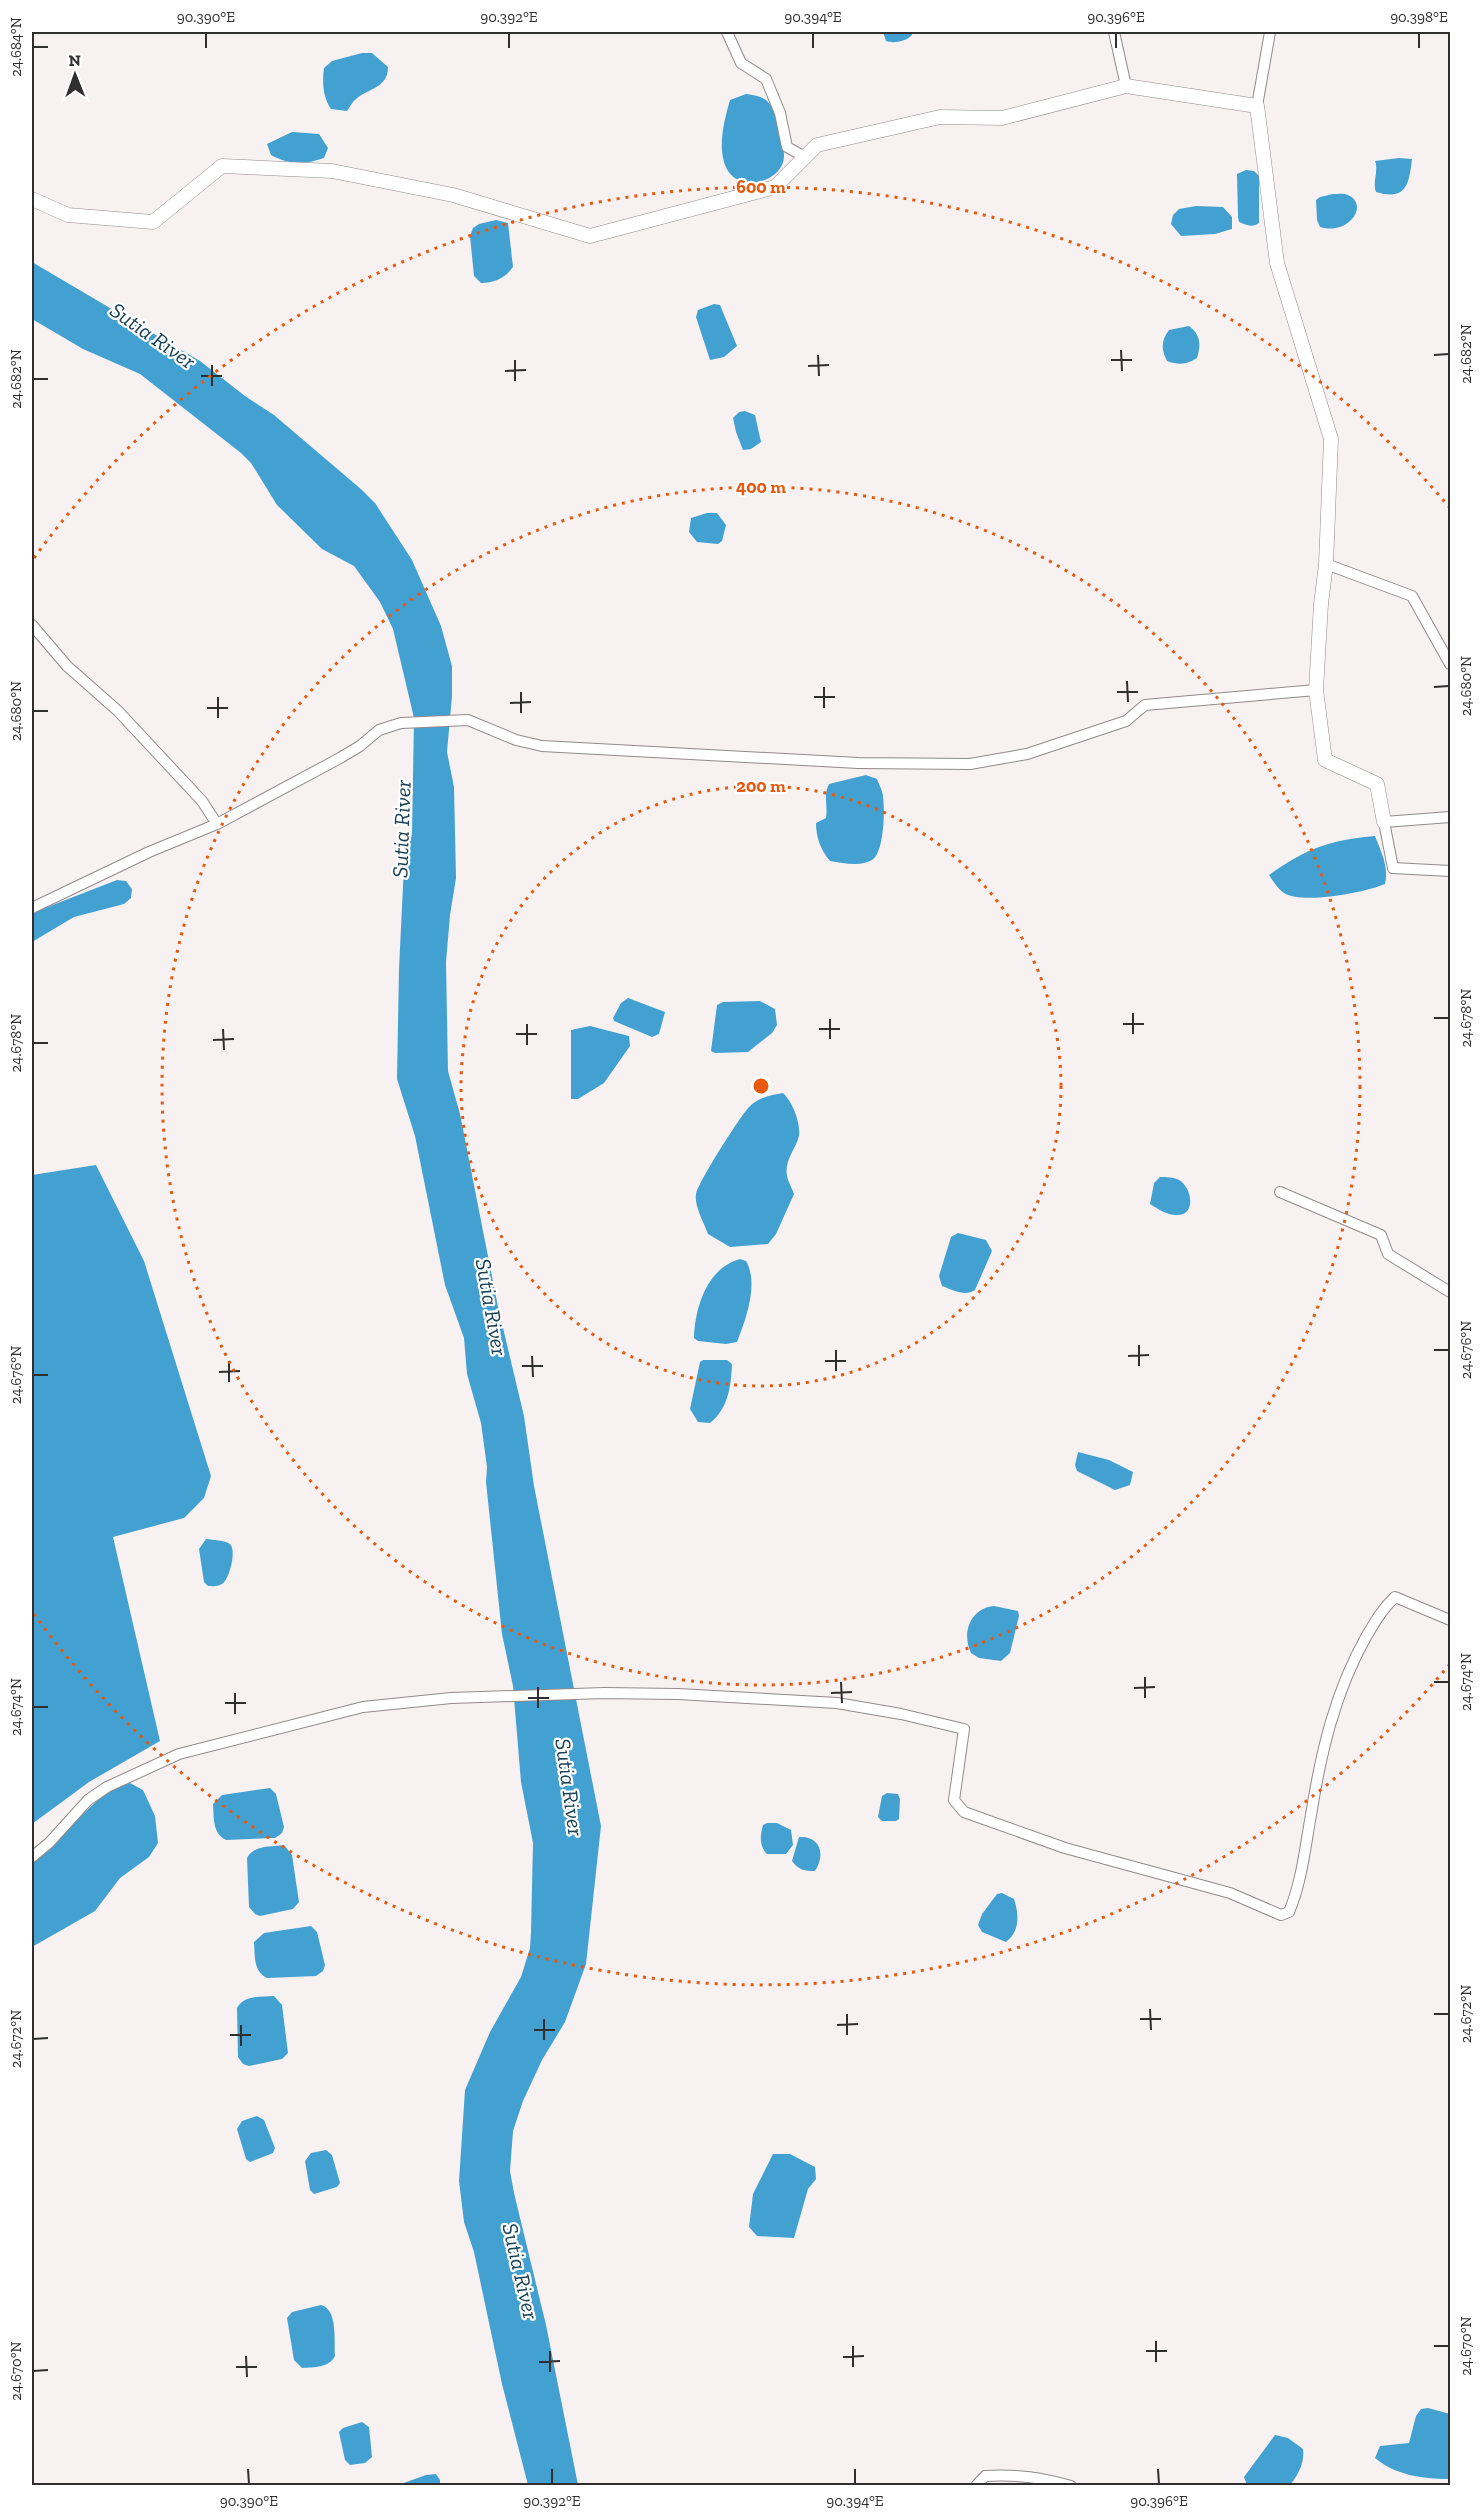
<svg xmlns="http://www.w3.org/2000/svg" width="1482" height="2517" font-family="'Zilla Slab',serif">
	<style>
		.water { fill: #43a1d2 }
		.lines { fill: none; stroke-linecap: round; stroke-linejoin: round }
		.minor-casing { stroke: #918a8b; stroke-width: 12 }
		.tertiary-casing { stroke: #918a8b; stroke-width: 15 }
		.minor { stroke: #fff; stroke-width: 10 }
		.tertiary { stroke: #fff; stroke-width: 14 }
		.ticks { fill: none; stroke: #312e2f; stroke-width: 2 }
		.ring { fill: none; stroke: #e8590c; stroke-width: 3; stroke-dasharray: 3 6 }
		.labels { text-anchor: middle; stroke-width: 4.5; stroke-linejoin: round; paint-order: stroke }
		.water-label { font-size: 22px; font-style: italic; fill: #1a4257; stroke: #fff }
		.centre { fill: #e8590c; stroke: #fff; stroke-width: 3 }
		.ring-label { font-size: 18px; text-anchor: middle; font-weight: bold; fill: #e8590c; stroke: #fff; stroke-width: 4.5; stroke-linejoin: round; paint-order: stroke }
		.neatline { fill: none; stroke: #312e2f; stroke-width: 2 }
		.ticks-label { font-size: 15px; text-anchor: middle; fill: #312e2f }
	</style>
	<rect width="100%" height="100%" fill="#f8f1f2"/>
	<path class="water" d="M883,32H912V35C907,41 894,44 886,41Z
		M362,53H372L388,67C388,88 369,88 356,99C352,102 350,107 347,111L331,109C323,98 322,82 324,68L332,61Z
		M746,94C765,96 772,101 776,120C779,133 788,154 782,165C773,184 740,190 728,171C716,151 724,121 730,100Z
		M292,132L319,134L328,148L324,158C304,165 290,165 271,155L267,144Z
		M1399,158L1412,159C1409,185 1406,201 1376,192C1372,182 1379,171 1375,161Z
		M1246,170L1254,171L1259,176V223C1252,228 1246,225 1239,222L1238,217L1237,174Z
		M1333,194C1337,194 1344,193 1348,195C1370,205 1348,236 1320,227L1317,220L1316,200L1320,197Z
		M1196,206L1223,207L1232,217V229L1215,234L1181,236L1171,224L1173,215L1179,209Z
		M496,220L508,223L513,267C505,278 495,283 481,283L474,276L470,236L473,228L479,224Z
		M32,262L200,361L245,396L274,415L362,490L375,503L412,560L441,626L452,666V696L447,752L454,787L456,878L450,915L446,962L448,1071L460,1114L498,1307L524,1416L534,1486L601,1826L586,1964L565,2022L542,2060L523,2101L513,2131L510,2171L514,2193L546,2325L578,2485H528L502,2384L474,2252L464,2222L459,2181L465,2090L490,2032L521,1977L530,1948L531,1932L533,1843L521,1782L513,1686L502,1634L486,1482L487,1467L481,1423L467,1374L464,1338L445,1285L415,1136L397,1079L399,969L404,865L412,834L414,718L393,629L380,602L354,566L322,549L277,505L251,463L241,453L140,374L83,349L32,319Z
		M714,304L720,305L737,346L724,357L710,360L696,317L698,310Z
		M1189,326C1201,335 1201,345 1197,358C1187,365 1178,365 1167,361C1161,349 1161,341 1169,330Z
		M745,411L755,415L761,442L751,449L743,450L736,432L733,418L739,412Z
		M707,513H717L726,525L722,541L718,544L697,542L689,532L691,518Z
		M866,775L877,779C879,785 883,791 883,797C885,811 884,853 872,860C861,867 843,863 830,861C821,851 816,837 816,823L826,818C828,806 823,795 829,784Z
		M1375,836C1381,852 1389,866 1385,884C1366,892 1303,905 1284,893C1278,889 1273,881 1269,875C1307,848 1330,840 1375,836Z
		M117,880L126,881L132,889L131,898L124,904L74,917L32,942V913Z
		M628,998L665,1012L659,1034L652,1037L614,1021L613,1018L621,1003Z
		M760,1001L775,1009L777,1025L772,1033L748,1052L715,1053L711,1051L717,1005L723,1002Z
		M590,1026L629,1036L630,1046L604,1083L578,1099H571V1030Z
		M783,1093C792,1101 801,1123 799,1136C796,1149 784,1160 787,1176C788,1182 792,1188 794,1194L776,1234L768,1244L730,1247L708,1234C704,1223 694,1206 696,1194C699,1181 739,1118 749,1107C757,1098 771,1095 783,1093Z
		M96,1165L144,1261L211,1476L204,1498L184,1518L113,1537L160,1741L89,1782L32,1824V1175Z
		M1160,1177C1167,1177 1173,1177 1179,1180C1192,1187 1197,1216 1176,1215C1167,1215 1158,1209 1150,1204L1154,1183Z
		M958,1233L986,1240L992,1251L975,1290C965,1297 953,1290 942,1286L939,1276L951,1237Z
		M740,1259L746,1261C759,1284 746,1319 737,1342L726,1344L698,1341L694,1338C695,1307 707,1268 740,1259Z
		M703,1360H727L732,1364C731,1387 728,1409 710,1423L698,1422L690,1409L700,1362Z
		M1078,1452L1109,1460L1133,1472L1130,1485L1115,1490L1077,1471L1075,1465Z
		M206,1539C213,1540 225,1540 230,1544C237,1551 229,1580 222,1584C217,1587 212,1586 208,1586L204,1582L199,1549Z
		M994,1606L1018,1611L1019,1616L1010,1653L1001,1661L979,1658L971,1653C961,1632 971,1608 994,1606Z
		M120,1783H130L143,1790L155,1816L158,1843L149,1857L120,1878L95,1911L32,1947V1861C63,1838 87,1805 120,1783Z
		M270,1788L276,1794L284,1827L282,1833L275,1838L226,1840C212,1833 214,1817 213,1804L222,1795Z
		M887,1793L898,1794L900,1799L899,1819L896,1821H882L878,1817L882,1796Z
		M767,1823H777L791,1830L793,1845L786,1854H767C759,1846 760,1836 763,1825Z
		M799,1837C822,1836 825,1856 815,1871C805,1871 798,1870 792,1861Z
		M284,1845L292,1855L299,1902L293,1909L260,1916L255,1914L249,1907L247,1858C254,1845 270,1847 284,1845Z
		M1002,1893L1014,1899C1019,1914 1020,1932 1006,1942L982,1932L978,1925L982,1914L997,1894Z
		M311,1926L317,1932L325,1965L323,1971L316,1976L267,1978C253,1971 255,1955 254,1942L264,1933Z
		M274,1996L282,2005L288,2053L282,2059L249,2066L243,2064L238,2057L237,2008C244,1995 260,1997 274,1996Z
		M257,2116L264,2120L275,2148L273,2153L250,2162L246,2159L237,2129L242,2121Z
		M326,2150L332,2155L340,2183L337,2187L314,2194L310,2190L305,2161L311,2153Z
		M773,2154H790L815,2167L816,2179L808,2189L794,2238L757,2236L749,2227L753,2194Z
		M321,2305C338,2309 334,2341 335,2356C329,2368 314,2367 302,2368L294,2360L287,2318L292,2312Z
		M1428,2408L1450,2414V2479H1448C1423,2479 1395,2475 1375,2458L1380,2446L1409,2443L1416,2416L1421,2409Z
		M362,2422L369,2427L372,2457L365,2463L350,2465L345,2460L339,2432L343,2428Z
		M1275,2435L1288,2438L1303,2449C1305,2462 1298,2476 1290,2485H1247L1244,2477Z
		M436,2474L440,2480V2485H398L426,2475Z"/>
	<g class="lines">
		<g class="minor-casing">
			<path id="minor" d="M727,32L741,63L766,79L780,113L787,147L805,157
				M1114,32L1126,86
				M1257,106L1270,32
				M1326,564L1412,596L1450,664
				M32,625L67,666L118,711L202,801L217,824
				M1450,817L1384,822L1393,868L1450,871
				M32,908L149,852L217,824L340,758L360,746L379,730L401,723L468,720L516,740L542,746L858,763L970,764L1027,754L1126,721L1145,705L1316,690
				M1280,1192L1381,1235L1388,1254L1450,1292
				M32,1857L49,1843L88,1800L107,1787L179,1754L363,1707L451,1698L604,1693L678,1694L837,1703L901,1714L964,1729L954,1800L964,1812L1065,1848L1230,1893L1281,1915L1289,1912C1302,1881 1305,1848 1311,1815C1321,1752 1335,1692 1366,1637C1375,1622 1382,1609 1395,1597L1450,1620
				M976,2486L985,2476C1015,2474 1042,2477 1071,2486"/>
		</g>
		<g class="tertiary-casing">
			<path id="tertiary" d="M32,199L68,215L153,222L222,166L332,171L453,195L590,236L775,187L817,145L940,117L1002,118L1126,86L1257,106L1277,263L1331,439L1326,564L1321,604L1316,690L1325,760L1377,784L1384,822"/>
		</g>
		<use href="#minor" class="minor"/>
		<use href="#tertiary" class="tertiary"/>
	</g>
	<path class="ticks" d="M206,33V48M509,33V48M813,33V48M1116,33V48M1419,33V48M33,47H48M1121,350L1122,371M818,355L819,376M1434,355L1449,354M515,360V381M1111,360H1132M212,365V386M808,366L829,365M505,371L526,370M201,376H222M33,379H48M1127,681L1128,702M824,687V708M1434,687L1449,686M521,692V713M1117,692H1138M218,697V718M814,697H835M510,703L531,702M207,708H228M33,711H48M1133,1013V1034M1434,1018H1449M830,1019V1039M527,1024V1045M1123,1024H1144M223,1029L224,1050M819,1029H840M516,1034H537M213,1040L234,1039M33,1043H48M1139,1345V1366M836,1350V1371M1434,1350H1449M532,1356L533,1377M1128,1356L1149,1355M229,1361V1382M825,1361H846M522,1366H543M219,1372L240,1371M33,1375H48M1145,1677V1698M841,1682L842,1703M1434,1682H1449M538,1687V1708M1134,1688L1155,1687M235,1693V1714M831,1693L852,1692M528,1698H549M225,1703H246M33,1707H48M1150,2009L1151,2030M847,2014V2035M1434,2014H1449M544,2019V2040M1140,2019H1161M241,2025V2046M837,2025L858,2024M534,2030H555M230,2035H251M33,2039L48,2038M1156,2341V2362M853,2346V2367M1434,2346H1449M550,2351V2372M1146,2351H1167M246,2356L247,2377M843,2357L864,2356M539,2362L560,2361M236,2367H257M33,2371L48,2370M248,2469L249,2484M552,2469V2484M855,2469V2484M1158,2469L1159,2484"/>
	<g class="ring">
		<circle cx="761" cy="1086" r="300"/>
		<circle cx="761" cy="1086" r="599"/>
		<path d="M1450 1664A899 899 0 0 1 34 1614M34 558A899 899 0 0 1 1450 508"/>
	</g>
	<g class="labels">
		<g class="water-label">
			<text transform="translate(153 335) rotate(35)" y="8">Sutia River</text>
			<text transform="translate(401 829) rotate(-88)" y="8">Sutia River</text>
			<text transform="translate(492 1307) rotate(80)" y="8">Sutia River</text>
			<text transform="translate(570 1787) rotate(82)" y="8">Sutia River</text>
			<text transform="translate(521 2271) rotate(77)" y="8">Sutia River</text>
		</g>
	</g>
	<circle cx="761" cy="1086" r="9" class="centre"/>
	<g class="ring-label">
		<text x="761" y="193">600 m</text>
		<text x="761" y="493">400 m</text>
		<text x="761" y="792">200 m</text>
	</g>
	<rect width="1482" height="2517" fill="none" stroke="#ffffff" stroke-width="66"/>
	<g transform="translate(75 75) rotate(359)" stroke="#ffffff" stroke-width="4.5" paint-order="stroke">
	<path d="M0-4.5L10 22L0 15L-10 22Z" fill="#312e2f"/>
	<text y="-9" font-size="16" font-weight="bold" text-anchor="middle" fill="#312e2f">N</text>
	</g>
	<rect x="33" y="33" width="1416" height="2451" class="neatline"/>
	<g class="ticks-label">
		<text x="206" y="22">90.390°E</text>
		<text x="509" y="22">90.392°E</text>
		<text x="813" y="22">90.394°E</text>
		<text x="1116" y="22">90.396°E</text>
		<text x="1419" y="22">90.398°E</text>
		<text transform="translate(16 47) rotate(-90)" y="5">24.684°N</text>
		<text transform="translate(1466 354) rotate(-90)" y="5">24.682°N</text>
		<text transform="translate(16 379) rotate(-90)" y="5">24.682°N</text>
		<text transform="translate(1466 686) rotate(-90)" y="5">24.680°N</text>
		<text transform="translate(16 711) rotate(-90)" y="5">24.680°N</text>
		<text transform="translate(1466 1018) rotate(-90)" y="5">24.678°N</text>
		<text transform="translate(16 1043) rotate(-90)" y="5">24.678°N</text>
		<text transform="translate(1466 1350) rotate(-90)" y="5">24.676°N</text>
		<text transform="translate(16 1375) rotate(-90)" y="5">24.676°N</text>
		<text transform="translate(1466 1682) rotate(-90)" y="5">24.674°N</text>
		<text transform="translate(16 1707) rotate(-90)" y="5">24.674°N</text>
		<text transform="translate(1466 2014) rotate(-90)" y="5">24.672°N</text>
		<text transform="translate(16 2039) rotate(-90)" y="5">24.672°N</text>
		<text transform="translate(1466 2346) rotate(-90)" y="5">24.670°N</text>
		<text transform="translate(16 2371) rotate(-90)" y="5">24.670°N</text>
		<text x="249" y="2506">90.390°E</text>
		<text x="552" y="2506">90.392°E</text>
		<text x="855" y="2506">90.394°E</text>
		<text x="1159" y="2506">90.396°E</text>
	</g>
</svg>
